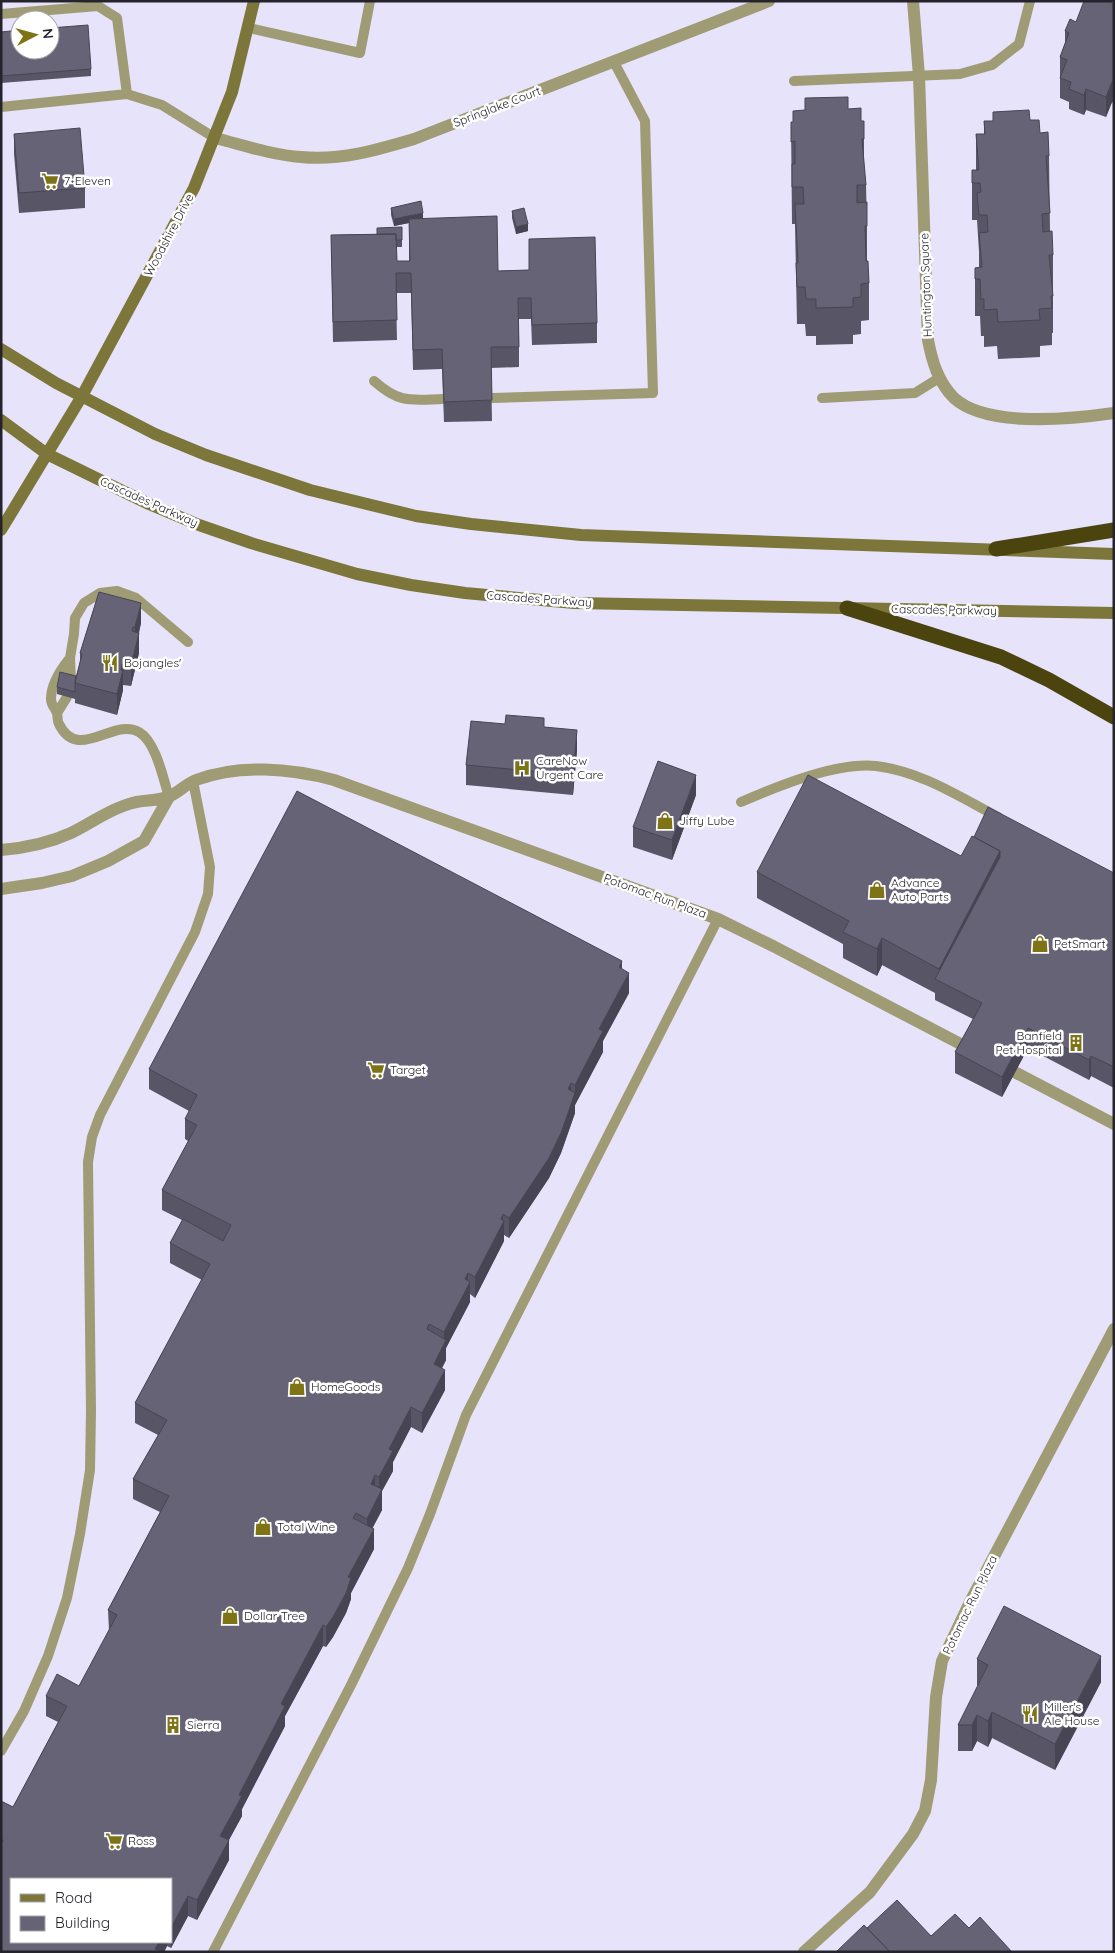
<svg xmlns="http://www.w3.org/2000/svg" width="1115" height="1953" font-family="Quicksand,sans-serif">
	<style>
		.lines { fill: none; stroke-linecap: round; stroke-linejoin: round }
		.lane { stroke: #9f9b74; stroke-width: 10 }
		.street { stroke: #9f9b74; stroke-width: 12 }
		.secondary { stroke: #7c763a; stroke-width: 12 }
		.highway { stroke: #4b440f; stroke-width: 15 }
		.wall { fill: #585566; fill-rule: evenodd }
		.shaded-wall { fill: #474553 }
		.building { fill: #666377; stroke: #474553 }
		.labels { text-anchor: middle; stroke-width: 5; stroke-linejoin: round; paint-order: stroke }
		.street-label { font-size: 12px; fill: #25242c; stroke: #fff }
		.poi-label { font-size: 12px; fill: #25242c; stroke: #fff; text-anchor: start }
	</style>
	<rect width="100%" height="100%" fill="#e7e3fa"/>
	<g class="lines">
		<path class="lane" d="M1,14L98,6L117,18L127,94
			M249,28L360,53L370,1
			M794,81L960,74L992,65L1019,44L1030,1
			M1,107L127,94L162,105L215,138
			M374,381C400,404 411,400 443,399
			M492,398L653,393L645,121L614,62
			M822,398L915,393L939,378
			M70,658C61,669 51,685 51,699C51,705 55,708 57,713C58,717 57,721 59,724C78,763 114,717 139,732C156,742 163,778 169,797
			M71,682L70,658L74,634L75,618L84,603L100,593L117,591L136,598L188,642
			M57,713L67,697
			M741,802C778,786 836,762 876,766C920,771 960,797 998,817
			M1,1751L24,1711L48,1656L67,1598L80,1534L90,1470L91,1410L88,1162L92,1137L100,1115L195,932L208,894L210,867L193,781
			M213,1952L351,1685L408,1568L430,1514L466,1415L718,919"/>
		<path class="street" d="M913,1L919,76L928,340C932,361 938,382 954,398C987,428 1072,419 1114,413
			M215,138C243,145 272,155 301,157C340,161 377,150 414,139L769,1
			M1,850C25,848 49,843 71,833C90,824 108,810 129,804C142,799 157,802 170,796C179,792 186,784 196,780C239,764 290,768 334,780L718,919L773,946L974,1051
			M1,889L42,883L72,876L108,861L144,841L169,797
			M1001,1065L1114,1124
			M804,1952L870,1892L913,1834L925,1811L931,1780L936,1697L942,1661L970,1602L1114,1329"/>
		<path class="secondary" d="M1,349L56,383L155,434L206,455L310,490L416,516L471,524L581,535L1114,554
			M1,420L47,454L149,504L199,525L251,543L357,574L411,585L465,593L574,603L1114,613
			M1,530L82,396L194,188L232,92L254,1"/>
		<path class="highway" d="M996,549L1114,530
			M847,608L1001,657L1049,680L1114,717"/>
	</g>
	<path class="wall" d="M1114,4V103L1112,102L1106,117L1086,110L1084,115L1069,109V102L1060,98V57L1065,43V31L1076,22Z
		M1,32L91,69V76L1,83Z
		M805,98L848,109L861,121H864V167L866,185L867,226V261L869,283V320L861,321V334L853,335V344L816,345V336H806L805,324H797L795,224H792L791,122H793L805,110Z
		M993,112L1030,120L1040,133L1049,156L1050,231L1053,255V333H1052V345L1040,346V357L998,359L997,346L984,347V336H981L980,316H975V268L979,267V252L977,220H972V170H976V134H984V121H993Z
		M14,134L85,188V208L19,213L14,154Z
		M391,208L423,219L498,271L529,270V239L597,323V343L532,345L531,319H519V367L491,368L492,421L444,422L442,369L413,370L411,293H396L397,340L333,342L331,235L377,234L402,227V247H396L397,261H409V223L394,226L391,215Z
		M512,211L528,231L516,234L512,218Z
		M99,592L141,623L139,633V653L131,686L123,685V690L117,715L75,703V699L57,694V687L76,676L80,662V653Z
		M505,724L544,727L577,750L573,795L466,785V765Z
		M696,795L672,860L633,847V827Z
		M974,837L1114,873V1088L1091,1076L1089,1080L1028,1048L1002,1097L955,1073V1052L973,1019L935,1000V993L882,965L877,976L843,958V944L757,898V872L961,856Z
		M622,969L629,993L603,1041V1052L575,1105V1113L561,1153L549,1178L509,1238L504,1235V1241L475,1298L470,1294V1302L446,1348V1360L442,1368L445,1390L422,1433L411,1427L393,1462V1471L382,1491V1510L372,1528L374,1549L351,1593V1599L346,1613L333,1637L326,1647L323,1646L285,1716V1726L242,1809V1816L229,1840V1860L197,1920L188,1916L171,1948L167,1946L164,1952H1V1801L13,1807L58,1722L46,1716V1696L79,1686L109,1631L108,1610L160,1512L133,1499V1479L158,1435L135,1423V1403L202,1280L170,1263V1243L182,1220L162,1210V1190L188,1141L185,1139V1119L189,1111L149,1089V1069ZM171,1879V1942H11Z
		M977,1659L1101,1682L1055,1770L992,1738L988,1747L977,1741L972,1751H958V1725L978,1686L977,1685Z"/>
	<path class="shaded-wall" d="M1112,82V102L1106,117V97Z
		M1086,89V110L1084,115V95Z
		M423,213V220L394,226V219Z
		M528,224V231L516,234V227Z
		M141,603V623L135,647V627Z
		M139,633V653L131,686V666Z
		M122,664V674L123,670V690L117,715V694Z
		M577,730V750L573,795V775Z
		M696,775V795L672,860V840Z
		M1000,851V877L939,981V969Z
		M882,938V965L877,976V949Z
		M622,961V981L619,967Z
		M629,973V993L603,1041V1052L575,1105V1085L599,1029Z
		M1028,1028V1048L1002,1097V1077Z
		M1091,1056V1076L1089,1080V1060Z
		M571,1083V1103L568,1089Z
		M575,1093V1113L561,1153L549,1178L509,1238V1218Z
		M503,1214V1224L504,1221V1241L475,1298V1277Z
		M468,1273V1285L470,1282V1302L446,1348V1360L434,1384V1364L444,1344V1332Z
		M445,1370V1390L422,1433V1413Z
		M411,1407V1427L393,1462V1471L382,1491V1510L367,1539V1519L379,1495V1477L389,1449Z
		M375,1475V1495L371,1484Z
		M374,1529V1549L351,1593V1599L346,1613L333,1637L326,1647V1627L348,1577Z
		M323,1625V1646L285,1716V1726L242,1809V1816L220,1856V1836L281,1704Z
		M1101,1656V1682L1055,1770V1744Z
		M992,1712V1738L988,1747V1721Z
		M977,1715V1741L972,1751V1725Z
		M229,1840V1860L197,1920V1900Z
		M188,1896V1916L171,1948V1928Z
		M159,1942H167V1946L164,1952H155V1949Z"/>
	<path class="building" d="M1084,1H1107L1114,4V83L1112,82L1106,97L1086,89L1084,95L1069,89L1071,82L1060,78L1067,60L1060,57L1069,33L1065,31L1070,19L1076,22Z
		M88,25L91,69L1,76V32L20,30V50H50V28Z
		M848,97V109L861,108V121H864V139H862L866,185H857V203L867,202V226H865L866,261H868L869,283L861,284V297L853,298V307L816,308V299H806L805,287H797L796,263H798L795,204H804L803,187H792V164H795V141L791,142V122H793V111L805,110V98Z
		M1029,110L1030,120H1039L1040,133L1048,132L1049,156H1046L1050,213L1042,214L1043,232L1052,231L1053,255H1049L1053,296H1051L1052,308L1039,309L1040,320L998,322L997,309L984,310V299H981L980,279H975V268L982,267L979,233L988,232L987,215H979L977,193L981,192L980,183H972V170H979L976,134H985L984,121H993V112Z
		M80,128L85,188L19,193L14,134Z
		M421,201L423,213L394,219L391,208Z
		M524,208L528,224L516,227L512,211Z
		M497,216L498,271L529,270V239L595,237L597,323L532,325L531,298H518L519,347H491L492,400L444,402L442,349L413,350L411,273H396L397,320L333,322L331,235L396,234L397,261H410L409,219Z
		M402,227V240H396V234H377V228Z
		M99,592L141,603L135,627H133L132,631L139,633L131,666L122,664L121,670H123L117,694L75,683L82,654L80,653Z
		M60,672L76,676L75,683V692L57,687Z
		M506,715L544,718V727L577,730L573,775L466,765L471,721L505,724Z
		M658,761L696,775L672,840L633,827Z
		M808,775L961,856L972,836L1000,851L939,969L882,938L877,949L843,932L849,921L757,872Z
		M297,791L622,961L619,967L629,973L599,1029L603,1031L575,1085L571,1083L568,1089L575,1093L561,1133L549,1158L509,1218L503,1214L501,1219L504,1221L475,1277L468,1273L465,1279L470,1282L444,1332L429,1324L427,1329L446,1340L434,1364L445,1370L422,1413L411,1407L389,1449L393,1451L379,1477L375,1475L371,1484L382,1489L367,1519L356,1513L353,1518L374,1529L348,1577L351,1578L346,1593L333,1617L326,1627L323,1625L281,1704L285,1706L239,1795L242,1796L220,1836L229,1840L197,1900L188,1896L171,1928V1879H11V1942H159L155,1949L162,1951L161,1952H1V1844L3,1840L1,1839V1801L13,1807L67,1706L46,1696L57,1674L79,1686L117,1615L108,1610L169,1496L133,1479L167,1420L135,1403L210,1264L170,1243L183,1219L223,1241L231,1225L162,1190L197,1125L185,1119L197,1095L149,1069Z
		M988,807L1114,873V1067L1091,1056L1089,1060L1028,1028L1002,1077L955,1052L982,1003L935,979L1000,857V851L974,837Z
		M1004,1606L1101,1656L1055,1744L992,1712L988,1721L977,1715L972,1725H958L988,1665L977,1659Z
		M897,1900L931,1936L955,1914L969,1928L980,1917L1012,1952H890L867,1928Z
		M864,1925L890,1952H836Z"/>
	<defs>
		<g id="supermarket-bare" transform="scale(1.35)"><path d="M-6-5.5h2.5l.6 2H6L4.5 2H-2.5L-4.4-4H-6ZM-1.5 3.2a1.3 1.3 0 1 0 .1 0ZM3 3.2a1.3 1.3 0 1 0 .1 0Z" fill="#7e7416" stroke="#fff" stroke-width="2.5" paint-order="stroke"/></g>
		<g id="restaurant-bare" transform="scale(1.35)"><path d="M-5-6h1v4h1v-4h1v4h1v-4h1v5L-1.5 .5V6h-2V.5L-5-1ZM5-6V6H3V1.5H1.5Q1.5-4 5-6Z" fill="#7e7416" stroke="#fff" stroke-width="2.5" paint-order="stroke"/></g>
		<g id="hospital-bare" transform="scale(1.35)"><path d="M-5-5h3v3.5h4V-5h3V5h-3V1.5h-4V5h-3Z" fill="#7e7416" stroke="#fff" stroke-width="2.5" paint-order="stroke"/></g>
		<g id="shop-bare" transform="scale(1.35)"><path d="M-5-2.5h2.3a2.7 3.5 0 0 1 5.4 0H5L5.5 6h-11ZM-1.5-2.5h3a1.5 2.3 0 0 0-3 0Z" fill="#7e7416" stroke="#fff" stroke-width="2.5" paint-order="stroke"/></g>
		<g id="building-bare" transform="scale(1.35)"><path d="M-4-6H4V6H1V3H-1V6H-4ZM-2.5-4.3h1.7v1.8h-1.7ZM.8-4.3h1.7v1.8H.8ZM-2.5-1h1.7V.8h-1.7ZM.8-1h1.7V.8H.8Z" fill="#7e7416" stroke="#fff" stroke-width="2.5" paint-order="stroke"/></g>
	</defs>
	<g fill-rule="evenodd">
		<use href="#supermarket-bare" x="50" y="181"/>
		<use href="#restaurant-bare" x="110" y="663"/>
		<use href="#hospital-bare" x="522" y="768"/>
		<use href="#shop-bare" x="665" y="821"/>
		<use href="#shop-bare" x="877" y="890"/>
		<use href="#shop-bare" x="1040" y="944"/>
		<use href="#building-bare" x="1076" y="1043"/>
		<use href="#supermarket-bare" x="376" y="1070"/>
		<use href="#shop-bare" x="297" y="1387"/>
		<use href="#shop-bare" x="263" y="1527"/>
		<use href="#shop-bare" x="230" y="1616"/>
		<use href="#restaurant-bare" x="1030" y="1714"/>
		<use href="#building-bare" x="173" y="1725"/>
		<use href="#supermarket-bare" x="114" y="1841"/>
	</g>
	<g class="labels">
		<g class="street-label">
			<text transform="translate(497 107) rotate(-21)" y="4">Springlake Court</text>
			<text transform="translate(169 235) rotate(-62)" y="4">Woodshire Drive</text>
			<text transform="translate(926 285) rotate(-92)" y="4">Huntington Square</text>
			<text transform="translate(149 502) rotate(24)" y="4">Cascades Parkway</text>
			<text transform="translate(539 599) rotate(4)" y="4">Cascades Parkway</text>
			<text transform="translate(944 610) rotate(1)" y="4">Cascades Parkway</text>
			<text transform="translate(655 896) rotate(20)" y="4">Potomac Run Plaza</text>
			<text transform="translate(970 1605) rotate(-64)" y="4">Potomac Run Plaza</text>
		</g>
		<g class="poi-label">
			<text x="64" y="185">7-Eleven</text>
			<text x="124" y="667">Bojangles'</text>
			<text x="536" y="765">CareNow<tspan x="536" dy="14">Urgent Care</tspan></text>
			<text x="679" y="825">Jiffy Lube</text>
			<text x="891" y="887">Advance<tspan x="891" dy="14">Auto Parts</tspan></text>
			<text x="1054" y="948">PetSmart</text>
			<text x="1062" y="1040" text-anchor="end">Banfield<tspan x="1062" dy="14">Pet Hospital</tspan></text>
			<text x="390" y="1074">Target</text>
			<text x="311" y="1391">HomeGoods</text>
			<text x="277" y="1531">Total Wine</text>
			<text x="244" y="1620">Dollar Tree</text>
			<text x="1044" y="1711">Miller's<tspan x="1044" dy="14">Ale House</tspan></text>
			<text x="187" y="1729">Sierra</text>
			<text x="128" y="1845">Ross</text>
		</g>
	</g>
	<rect width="1115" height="1953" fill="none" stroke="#25242c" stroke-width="5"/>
	<rect x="10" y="1878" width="162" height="65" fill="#ffffff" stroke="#a8a7ab"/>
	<rect x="20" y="1894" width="25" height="8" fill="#7c763a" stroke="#a8a7ab"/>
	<text x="55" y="1903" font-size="15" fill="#25242c">Road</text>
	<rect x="20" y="1916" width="25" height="15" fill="#666377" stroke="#a8a7ab"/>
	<text x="55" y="1928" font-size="15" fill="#25242c">Building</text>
	<g transform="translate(35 35) rotate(84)"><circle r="24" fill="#ffffff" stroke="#a8a7ab"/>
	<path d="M0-4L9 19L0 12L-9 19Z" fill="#7e7416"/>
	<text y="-8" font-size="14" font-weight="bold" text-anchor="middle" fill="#25242c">N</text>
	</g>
</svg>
